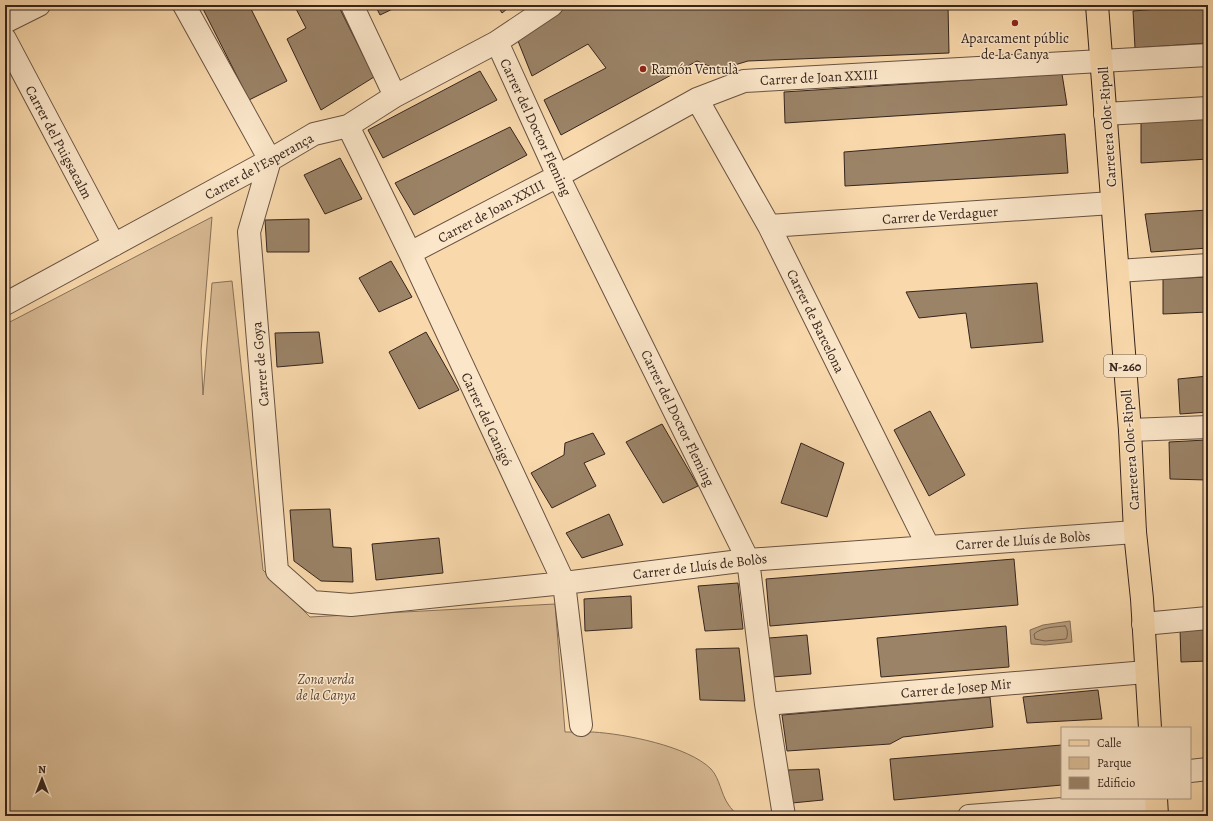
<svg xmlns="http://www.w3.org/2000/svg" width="1213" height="821" font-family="Alegreya,serif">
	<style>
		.green { fill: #d8ba94; stroke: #877058 }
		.water { fill: #b79c7b; stroke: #836c55 }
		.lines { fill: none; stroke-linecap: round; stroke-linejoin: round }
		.shore { stroke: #76604c; stroke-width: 1 }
		.building { fill: #9b8367; stroke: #36251d }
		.minor-casing { stroke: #675241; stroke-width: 24 }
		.primary-casing { stroke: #36251d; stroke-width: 24 }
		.minor { stroke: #fbe6c9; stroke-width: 22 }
		.primary { stroke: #f9d9ac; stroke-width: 22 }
		.poi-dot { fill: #8f2418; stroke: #fbe6c9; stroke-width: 1.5 }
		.labels { text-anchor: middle; stroke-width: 3; stroke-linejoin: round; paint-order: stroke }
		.shield { fill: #fbe6c9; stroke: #715f51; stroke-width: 1 }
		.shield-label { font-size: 13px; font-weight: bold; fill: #36251d }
		.poi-label { font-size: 14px; fill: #36251d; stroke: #fbe6c9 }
		.street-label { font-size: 14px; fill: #36251d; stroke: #fbe6c9 }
		.park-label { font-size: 14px; font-style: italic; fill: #5e4a3b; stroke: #fbe6c9 }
	</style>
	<rect width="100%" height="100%" fill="#f9d9ac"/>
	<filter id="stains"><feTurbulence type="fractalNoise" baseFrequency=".005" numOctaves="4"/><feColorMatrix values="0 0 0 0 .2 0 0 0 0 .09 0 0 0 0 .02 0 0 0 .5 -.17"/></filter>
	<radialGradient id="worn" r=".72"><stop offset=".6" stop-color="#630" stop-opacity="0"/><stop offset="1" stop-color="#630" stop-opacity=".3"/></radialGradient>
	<path class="green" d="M212,217L201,351L203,395L212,283L232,281L263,570L310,617L555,604L565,732C574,732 584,732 593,732C625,734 688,746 711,769C720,779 721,794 728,804C731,809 735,812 738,816H5V335L6,324Z"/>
	<path class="water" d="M1070,621L1072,642L1045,645L1031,644L1030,630L1043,625Z"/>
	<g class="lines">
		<path class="shore" d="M1065,626C1068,628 1068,636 1066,639L1045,641L1035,639L1034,634C1042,627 1055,627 1065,626Z"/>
	</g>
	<path class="building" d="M201,5H249L287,81L249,100Z
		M294,5H338L374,77L321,110L287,39L306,28Z
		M375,5H401L380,15Z
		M497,5H512L502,13Z
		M566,5H948L949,53L748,61L718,70L697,61L561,135L544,100L606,68L588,44L532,76L518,41Z
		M1208,5V43L1135,48L1133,11Z
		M480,71L497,100L383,158L368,130Z
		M1062,74L1067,105L785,123L784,92Z
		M1208,117V159L1141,163V121Z
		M510,127L527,155L414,215L395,183Z
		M1065,134L1068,173L845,186L844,152Z
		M340,158L362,199L325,214L304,175Z
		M1208,210V248L1151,252L1145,214Z
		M309,219V252H267L265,220Z
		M391,261L412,297L379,312L359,278Z
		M1208,277V312L1163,314V279Z
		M1037,283L1043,342L971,348L966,313L919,318L906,292Z
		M319,332L323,363L277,367L275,333Z
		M426,332L459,390L419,409L389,352Z
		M1208,376V412L1180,414L1178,379Z
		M930,411L965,475L929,496L894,430Z
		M662,424L698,486L663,503L626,442Z
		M593,433L605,454L584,463L596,486L552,508L531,473L564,455L565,443Z
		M1206,440L1207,480L1170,479L1169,442Z
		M801,443L844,463L827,517L781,503Z
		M330,509L333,547L351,548L353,582L321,581L294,561L290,510Z
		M609,514L623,545L582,558L566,533Z
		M439,538L443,573L376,580L372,544Z
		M1014,559L1018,605L770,626L766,579Z
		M738,583L743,629L705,631L698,586Z
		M631,596L632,628L585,631L584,599Z
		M1006,626L1009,667L881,677L877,638Z
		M1208,628V661L1181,662L1180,629Z
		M807,635L811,674L772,677L769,638Z
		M739,648L745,701L700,700L696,649Z
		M1098,690L1102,719L1027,723L1023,697Z
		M990,697L993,727L903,737L890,744L787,751L782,715Z
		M1062,745V785L894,800L890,759Z
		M819,769L823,800L792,803L788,770Z"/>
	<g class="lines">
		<g class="minor-casing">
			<path id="minor" d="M184,5L270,160
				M352,5L395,96
				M5,22L39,5
				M5,39L114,245
				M497,42L558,176L748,560L766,704L784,816
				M697,99L769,226L928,546
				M1105,114L1208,108
				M348,126L410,253L564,583L581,725
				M270,160L249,232L277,571L312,602L351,605L564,583L748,560L1135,532
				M769,226L1112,203
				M410,253L558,176L697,99L744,81L1208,55
				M1118,271L1208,265
				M5,304L270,160L314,134L348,126L395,96L497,42L552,5
				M1130,430L1208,427
				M1143,624L1208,618
				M766,704L1146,672
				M1190,771L1208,769
				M969,816L1156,802"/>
		</g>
		<g class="primary-casing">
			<path id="primary" d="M1097,5L1130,430L1135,532L1142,599L1150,728
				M1156,798L1157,816"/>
		</g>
		<use href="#minor" class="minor"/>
		<use href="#primary" class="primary"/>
	</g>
	<g class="poi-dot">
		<circle cx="1015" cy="23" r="4"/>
		<circle cx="643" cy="69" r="4"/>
	</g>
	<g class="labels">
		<rect class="shield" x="1104" y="355" width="42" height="22" rx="3"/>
		<g class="shield-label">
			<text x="1125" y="371">N-260</text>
		</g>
		<g class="poi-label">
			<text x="1015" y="43">Aparcament públic<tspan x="1015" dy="16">de La Canya</tspan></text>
			<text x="651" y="74" text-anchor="start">Ramón Ventulà</text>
		</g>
		<g class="street-label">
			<text transform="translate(819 77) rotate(-3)" y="5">Carrer de Joan XXIII</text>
			<text transform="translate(536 127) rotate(65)" y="5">Carrer del Doctor Fleming</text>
			<text transform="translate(1107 127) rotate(-94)" y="5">Carretera Olot-Ripoll</text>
			<text transform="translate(59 142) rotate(62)" y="5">Carrer del Puigsacalm</text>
			<text transform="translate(259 166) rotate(-29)" y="5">Carrer de l'Esperança</text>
			<text transform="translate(491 211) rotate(-28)" y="5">Carrer de Joan XXIII</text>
			<text transform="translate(940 215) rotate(-4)" y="5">Carrer de Verdaguer</text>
			<text transform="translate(816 321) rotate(64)" y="5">Carrer de Barcelona</text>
			<text transform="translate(260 364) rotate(-95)" y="5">Carrer de Goya</text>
			<text transform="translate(678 418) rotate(64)" y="5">Carrer del Doctor Fleming</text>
			<text transform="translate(487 419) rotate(65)" y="5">Carrer del Canigó</text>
			<text transform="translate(1130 450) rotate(-94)" y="5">Carretera Olot-Ripoll</text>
			<text transform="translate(1023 540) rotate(-4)" y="5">Carrer de Lluís de Bolòs</text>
			<text transform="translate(700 566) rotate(-7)" y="5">Carrer de Lluís de Bolòs</text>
			<text transform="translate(956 688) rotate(-5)" y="5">Carrer de Josep Mir</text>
		</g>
		<g class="park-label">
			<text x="326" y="684">Zona verda<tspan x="326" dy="16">de la Canya</tspan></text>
		</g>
	</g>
	<rect width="1213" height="821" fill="none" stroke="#f9d9ac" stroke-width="20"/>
	<rect x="6" y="6" width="1201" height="809" fill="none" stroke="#36251d" stroke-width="2"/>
	<rect x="10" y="10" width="1193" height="801" fill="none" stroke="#36251d"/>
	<rect x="1061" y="727" width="130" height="72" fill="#fbe6c9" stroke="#ac9984"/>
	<rect x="1069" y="740" width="20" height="6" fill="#f9d9ac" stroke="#ac9984"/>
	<text x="1097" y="747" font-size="12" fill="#36251d">Calle</text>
	<rect x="1069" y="757" width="20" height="12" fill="#d8ba94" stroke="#ac9984"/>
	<text x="1097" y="767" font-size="12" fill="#36251d">Parque</text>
	<rect x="1069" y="777" width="20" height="12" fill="#9b8367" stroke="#ac9984"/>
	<text x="1097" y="787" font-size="12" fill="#36251d">Edificio</text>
	<g transform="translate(42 779)" stroke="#fbe6c9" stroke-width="3" paint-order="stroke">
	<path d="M0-3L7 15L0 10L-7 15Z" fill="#36251d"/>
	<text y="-6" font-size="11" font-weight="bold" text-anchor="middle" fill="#36251d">N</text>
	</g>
	<rect width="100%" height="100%" filter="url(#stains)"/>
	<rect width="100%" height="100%" fill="url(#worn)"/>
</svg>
